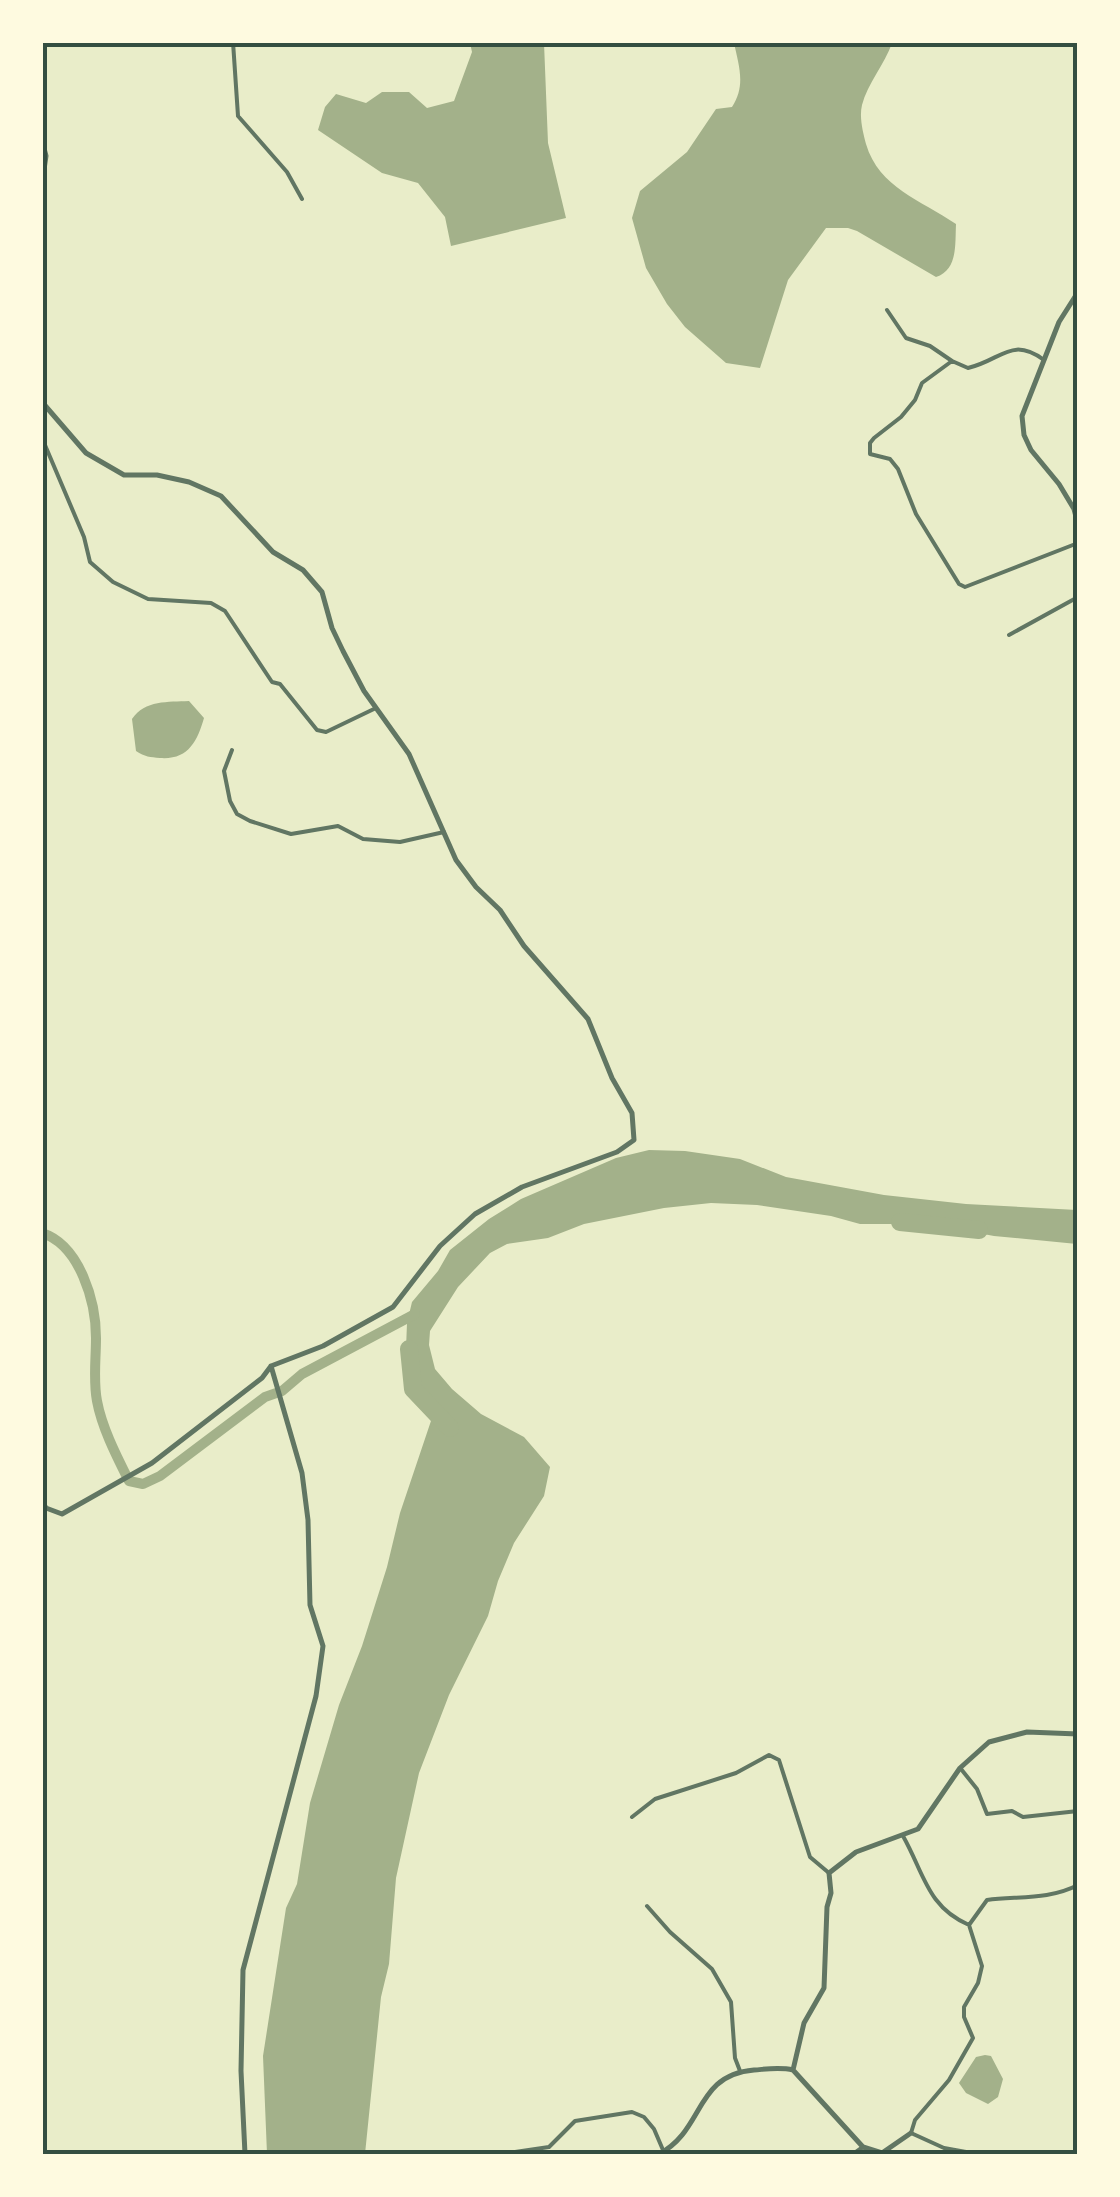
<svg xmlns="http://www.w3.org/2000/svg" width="1120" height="2197" font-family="Helvetica,sans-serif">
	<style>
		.water { fill: #a3b18a }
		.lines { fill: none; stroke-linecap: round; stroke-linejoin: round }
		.canal { stroke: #a3b18a; stroke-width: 10 }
		.river { stroke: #a3b18a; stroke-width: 18 }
		.minor { stroke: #617663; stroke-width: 4 }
		.tertiary { stroke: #617663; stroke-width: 5 }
		.neatline { fill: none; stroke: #344e41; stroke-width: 4 }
	</style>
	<rect width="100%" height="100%" fill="#e9edc9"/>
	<path class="water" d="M470,43H544L548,143L566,218L451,246L445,217L418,183L382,173L318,130L325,107L336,94L366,103L382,92H409L427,108L454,101L472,52Z
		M734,43H892C885,64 867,84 862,105C859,117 863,133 866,144C879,188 921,200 956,224C955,244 958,270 936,277L857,231L848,228H826L788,280L760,368L726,363L685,327L667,304L646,268L632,218L640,191L687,152L716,109L732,107C746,86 739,66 734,43Z
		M189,701L204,718C197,742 188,760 160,758C150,757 145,757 136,751L132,719C145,700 168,702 189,701Z
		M649,1150L685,1151L740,1159L786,1177L884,1195L966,1204L1077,1210V1244L994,1236L930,1224H860L831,1216L757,1205L711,1203L664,1208L584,1224L548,1238L507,1244L490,1253L458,1287L430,1331L429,1345L435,1369L452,1389L481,1414L524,1437L550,1467L544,1496L514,1543L498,1581L488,1616L449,1695L419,1773L396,1878L389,1964L381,1997L365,2154H267L263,2056L286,1908L297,1884L310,1803L339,1705L362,1646L387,1567L400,1513L435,1409L424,1399L411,1371L406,1349L407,1323L412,1302L438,1271L450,1250L489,1219L521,1199L616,1158Z
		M985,2055L991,2056L1003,2079L998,2097L988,2104L966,2093L959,2083L976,2057Z"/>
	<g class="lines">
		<path class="canal" d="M42,1233C80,1245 96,1302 96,1338C96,1360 93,1380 97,1401C102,1428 117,1457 129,1481L143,1484L160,1476L265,1397L282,1391L302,1374L415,1314"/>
		<path class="river" d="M900,1222L979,1230
			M409,1349L413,1389L450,1428"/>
		<path class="minor" d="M233,42L238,116L287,172L302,199
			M887,310L906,338L930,346L952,361
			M1044,360C1011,336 1002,360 968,368L952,361L922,383L915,400L901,417L874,438L870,443V454L890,459L898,469L916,514L959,584L965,587L1078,543
			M42,438L84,537L90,562L113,582L148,599L211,603L225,611L272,682L280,684L317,730L326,732L376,708
			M1009,635L1078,597
			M232,750L224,771L230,801L237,814L250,821L291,834L338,826L363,839L400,842L444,832
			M961,1769L977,1789L987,1814L1012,1811L1023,1817L1078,1811
			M632,1817L655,1799L736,1773L769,1755L779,1760L810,1857L829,1873
			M903,1836C924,1873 927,1907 969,1925
			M647,1906L670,1932L712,1969L731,2002L735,2058L740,2071
			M501,2154L549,2147L575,2121L632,2112L644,2117L654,2129L663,2150
			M853,2154L863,2147
			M977,2154L944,2148L911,2133L915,2120L949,2080L973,2038L964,2017V2007L978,1983L982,1966L969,1925L987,1900C1018,1896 1049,1900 1078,1885"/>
		<path class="tertiary" d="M42,141L46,156L42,183
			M1078,292L1059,322L1022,416L1024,435L1031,450L1059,484L1074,509L1078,524
			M42,402L86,453L124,475H157L189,482L221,496L273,552L303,570L322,592L332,628L343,651L364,691L409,754L456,860L476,887L500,910L524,946L588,1019L612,1078L632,1113L634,1140L617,1152L522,1187L475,1214L440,1246L393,1307L323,1346L271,1366L262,1378L152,1463L62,1514L46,1508L42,1502
			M793,2070L804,2023L824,1988L827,1907L831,1893L829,1873L856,1852L918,1829L960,1768L989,1742L1027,1732L1078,1734
			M245,2154L241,2071L243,1970L316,1696L323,1646L310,1605L308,1520L302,1473L271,1366
			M659,2154C705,2130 694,2075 754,2070C768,2069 780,2067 793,2070L863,2147L882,2153L911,2133"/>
	</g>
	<rect width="1120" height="2197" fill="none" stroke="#fefae0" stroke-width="90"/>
	<rect x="45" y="45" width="1030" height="2107" class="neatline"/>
</svg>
